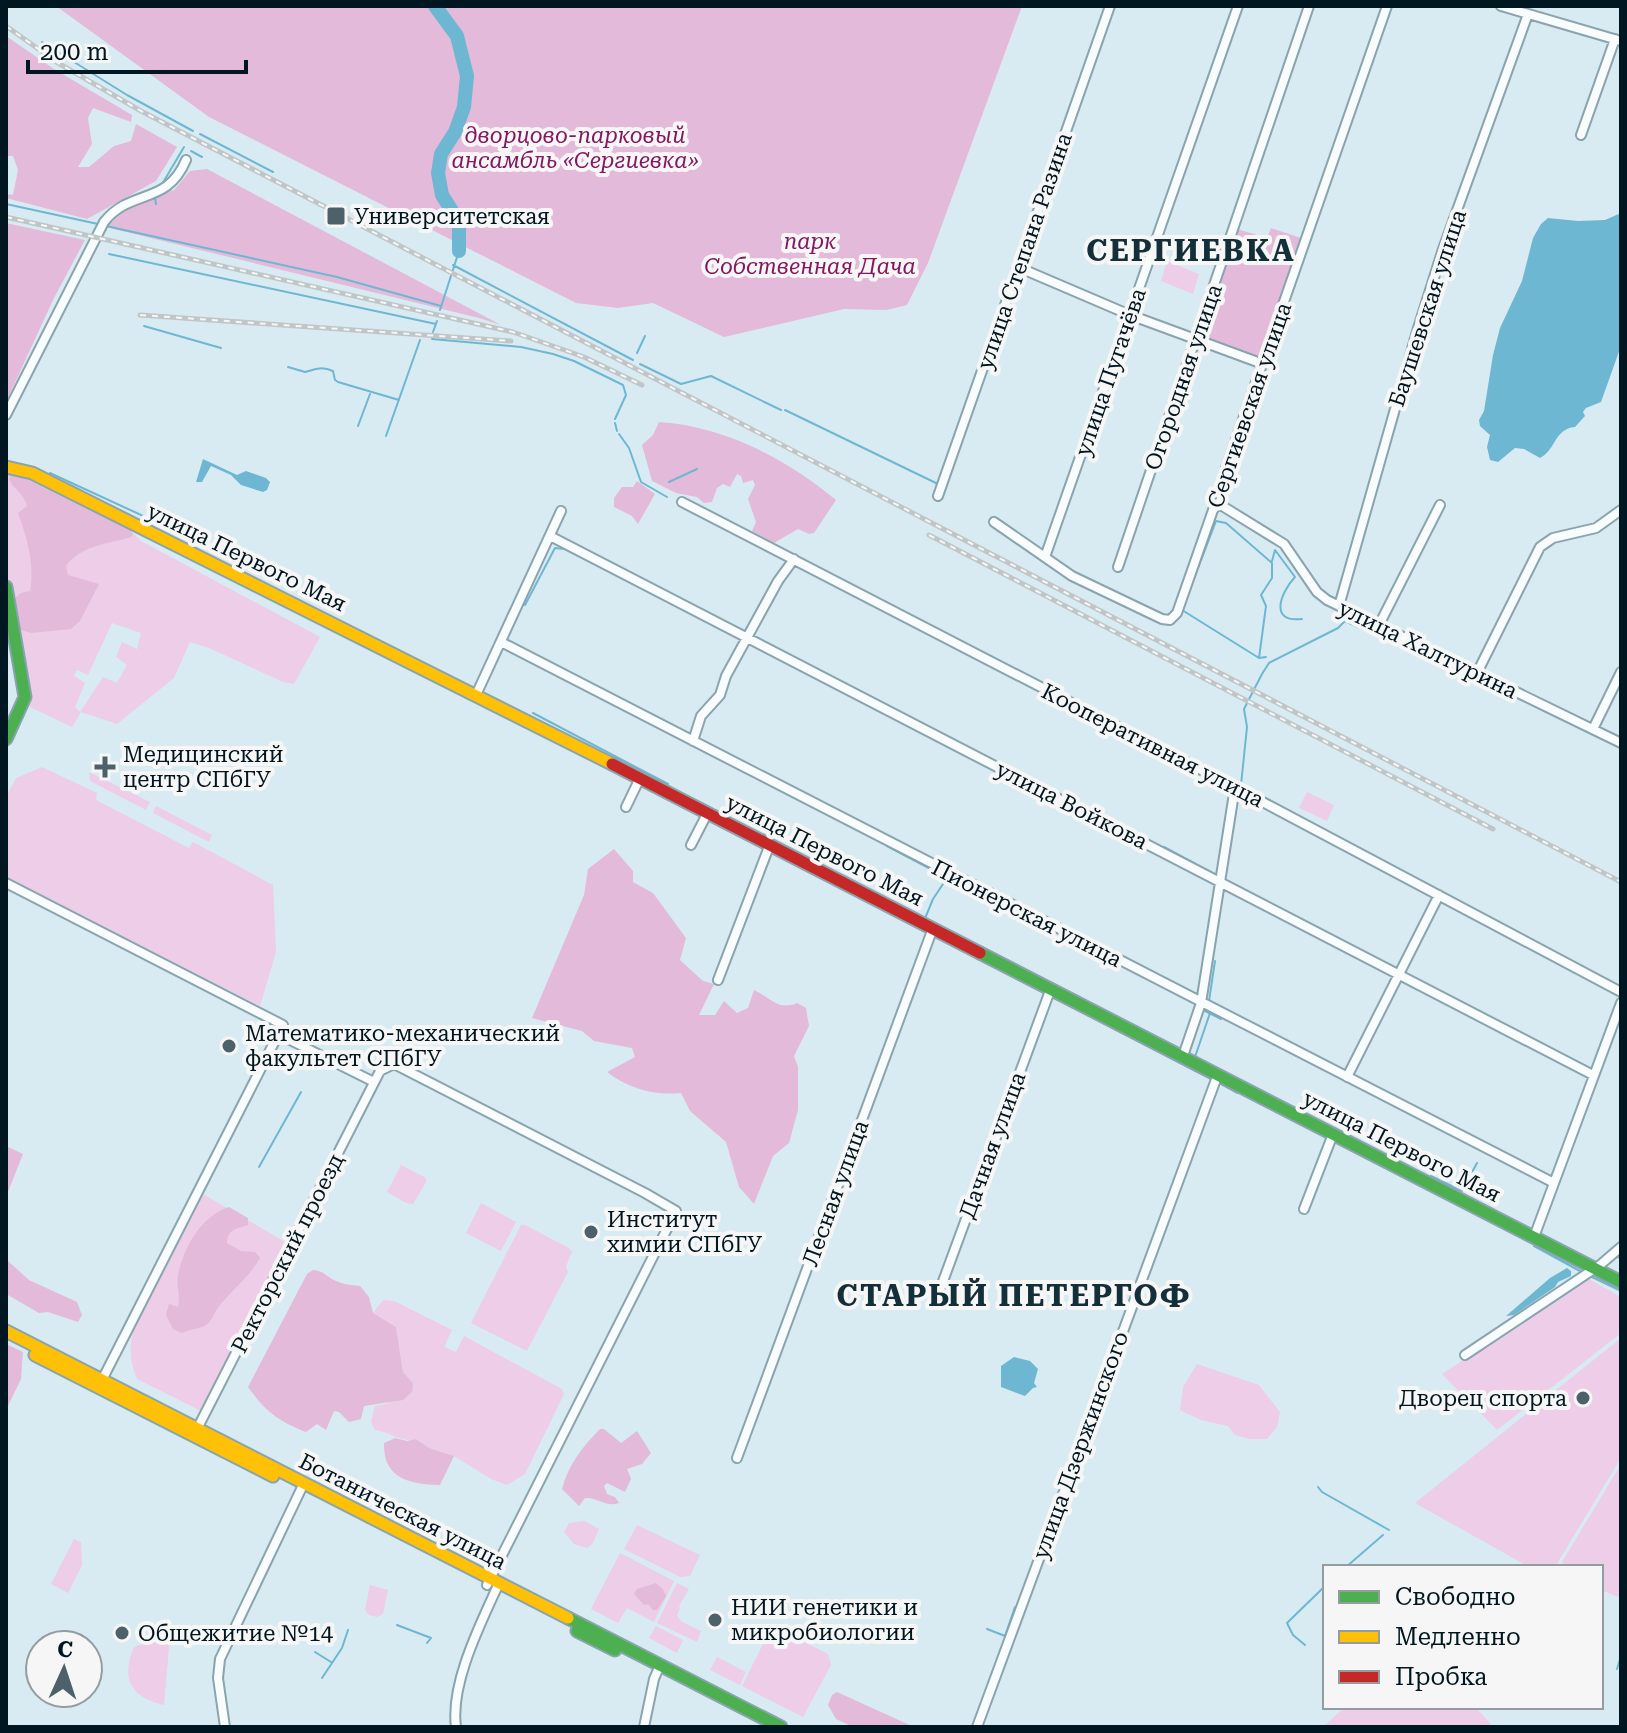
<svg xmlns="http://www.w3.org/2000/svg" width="1627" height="1733" font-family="'Roboto Serif',serif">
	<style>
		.green { fill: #edcde7; fill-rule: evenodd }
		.forest { fill: #e4bada }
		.water { fill: #6eb7d2 }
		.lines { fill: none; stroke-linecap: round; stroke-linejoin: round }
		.stream { stroke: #6eb7d2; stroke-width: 2 }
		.river { stroke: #6eb7d2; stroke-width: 14 }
		.street-casing { stroke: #89a4ad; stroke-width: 12 }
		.fast-casing { stroke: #89a4ad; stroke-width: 15 }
		.slow-casing { stroke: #89a4ad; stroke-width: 15 }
		.jam-casing { stroke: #89a4ad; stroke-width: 15 }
		.street { stroke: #f9fcfd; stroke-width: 8 }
		.fast { stroke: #4caf50; stroke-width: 11 }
		.slow { stroke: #ffc107; stroke-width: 11 }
		.jam { stroke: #c62828; stroke-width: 11 }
		.rail-casing { stroke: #c0c6c8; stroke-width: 5 }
		.rail { stroke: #f6f6f6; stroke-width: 2; stroke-dasharray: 6; stroke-linecap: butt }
		.poi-dot { fill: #4c616a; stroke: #f6f6f6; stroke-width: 3 }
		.labels { text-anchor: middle; stroke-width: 8; stroke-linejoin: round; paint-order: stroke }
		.park-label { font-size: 22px; font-style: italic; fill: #841860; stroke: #f6f6f6 }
		.poi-label { font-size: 22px; fill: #001620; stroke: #f6f6f6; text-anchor: start }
		.street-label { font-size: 22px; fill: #001620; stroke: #f6f6f6 }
		.district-label { font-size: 30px; font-weight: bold; letter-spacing: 2px; fill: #132f39; stroke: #f6f6f6 }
	</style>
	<rect width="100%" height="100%" fill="#d8ebf2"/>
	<path class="green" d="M1167,261L1199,274L1193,294L1161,281Z
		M6,474L24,478L130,530L141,541L320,637L294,684L283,682L209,648L190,642L174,678L117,724L81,712L72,727L30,707L6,564ZM112,623L141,633L137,649L122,642L116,657L127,665L117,683L103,677L80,712L75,707L85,683L74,676L77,670L88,675Z
		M42,767L97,793L96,800L189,848L193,842L273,885L276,952L260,1006L6,877V797L16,778Z
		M89,772L150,802L146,810L90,781Z
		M1307,792L1334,805L1327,821L1299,808Z
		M156,806L212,835L209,842L153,813Z
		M401,1165L426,1178V1182L413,1204L406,1203L387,1192Z
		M203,1194L287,1243L201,1411L137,1379C130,1361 129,1348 133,1330Z
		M481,1203L516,1222L501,1251L466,1233Z
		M521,1225H525L569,1248L572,1252L566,1266L568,1272L527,1351L471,1323Z
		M1587,1278L1621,1297V1333L1497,1430L1442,1374Z
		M383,1300L394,1301L452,1330L444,1347L456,1352L464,1336L562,1389L564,1394L525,1474L507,1485L491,1479L454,1456L428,1448L417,1439C400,1443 391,1432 375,1430L371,1422L375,1406L386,1404L413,1383L403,1372L396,1327L373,1313Z
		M1621,1338V1458L1555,1567H1529L1415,1503Z
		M1197,1364L1259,1385L1280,1412L1277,1427L1267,1439H1250L1235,1435L1228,1426L1201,1420L1180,1410L1183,1387Z
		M1621,1464V1598L1601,1590V1567H1568L1562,1562Z
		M585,1521L599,1529L593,1543L587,1548L574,1544L564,1532L569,1523Z
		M637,1525L700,1555L690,1576L680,1577L624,1549Z
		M74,1539L81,1542L82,1565L68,1593L51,1584Z
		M620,1553L674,1581L654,1622L627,1608L618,1623L591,1609Z
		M677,1583L689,1589L679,1606L680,1608L677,1616L682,1622L701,1631L697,1642L657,1623Z
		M370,1585L388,1590L383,1614L377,1617L369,1615L365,1610Z
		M656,1626L683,1640L677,1653L649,1638Z
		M772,1626L828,1654L831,1665L803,1717L742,1686Z
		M164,1636H170L164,1705C132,1698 120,1679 134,1647Z
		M717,1657L746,1672L740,1685L710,1670Z
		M1345,1707H1475L1491,1724L1487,1727H1323Z"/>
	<path class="forest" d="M56,6H1022L928,263L907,305L887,310L844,309L724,337L653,303L618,308L576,303L209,117Z
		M6,36L54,69L132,115L131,122L93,108L88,118L92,144L78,167H89L114,146L131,141L136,124L177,147L156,181L87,219L6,198V194L13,195L18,170L13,156H6Z
		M207,169L501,325L479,318L114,229L108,226L128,207L174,190L190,171Z
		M6,223L85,240L54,298L6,402Z
		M1271,228L1301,238L1259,359L1210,341L1202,335L1201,331L1237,229L1267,238Z
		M659,422C724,426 787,459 836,500L814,533L809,534L798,529L774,543L752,531L756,522L748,499L755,485L753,480L743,483L741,476L737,474L730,487L723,484L717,488L712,502L704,503L697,497L676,493L652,481L642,445L653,435Z
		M11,474L24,478L130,530L133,534L131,537C108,544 81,545 66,566L68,575L99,584L80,621L71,629L31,633L18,629L12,601L21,593L30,591C35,566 27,537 18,513L27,506C23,491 14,491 9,479Z
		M637,481L655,494L638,524L632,516L614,507V498L622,487H633Z
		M614,849L633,871V882L653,893L686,938L680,960L703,981L714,984L699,1015H715L724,1001L737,1013L748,1008L754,990C771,998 779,1011 797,1003L806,1008L809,1026L794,1056L798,1067V1110L789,1143L773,1156L754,1204L739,1187L726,1142L690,1111L681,1093C654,1096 628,1088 607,1072L635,1057L632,1048L594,1041L582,1031L532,1018L584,895L588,869Z
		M6,1146L23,1154L6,1197Z
		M229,1207L248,1218V1225C237,1229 228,1228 227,1243L241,1251L255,1252L260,1258C249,1278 230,1291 217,1309C214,1314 211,1322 206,1325C203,1328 189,1329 182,1333L173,1329L166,1315L169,1304L178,1307C181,1296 176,1286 178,1275C184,1247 201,1216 229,1207Z
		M6,1241L8,1261L29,1280L77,1302L82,1315L78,1322L48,1312L39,1313L6,1294Z
		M313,1270C323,1271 324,1274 332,1279C341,1284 350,1285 360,1286L369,1297L373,1313L396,1327L403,1372L413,1383L412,1392L403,1400L364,1406L361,1419L349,1422L339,1412L334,1411L326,1430L317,1424L306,1432C278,1421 266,1412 248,1387L307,1274Z
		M6,1344L23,1352L21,1379L6,1410Z
		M600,1429H604L621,1443L637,1431L651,1453L642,1464L627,1469L631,1479L625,1492L607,1483L604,1486L607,1494L615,1497L619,1503C608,1508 597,1497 585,1498L579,1506L562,1489C568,1465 583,1446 600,1429Z
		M395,1438L407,1441L416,1439L429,1448L454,1456L440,1485C410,1484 383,1479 384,1443Z
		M656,1583L663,1589L666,1596L657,1610H653L648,1604L644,1605L634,1594L637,1589Z
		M837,1692L914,1727H853L836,1719L828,1705L832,1695Z"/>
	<path class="water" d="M1621,213V346L1601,402L1586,408L1583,412L1585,416L1575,427C1554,429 1556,450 1540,458L1524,449L1515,448L1498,462L1490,460L1487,447L1490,435L1480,426L1479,420L1484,411L1493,355L1500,328L1522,281L1533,238L1541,224L1548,218L1578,221L1605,220Z
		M203,459L237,475L246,471L266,478L270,482L267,490L263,492L241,485L231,475L211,466L202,482H196Z
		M1567,1268L1571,1271V1276L1558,1282L1555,1287L1514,1315L1506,1316L1550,1278Z
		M1014,1357L1030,1361L1038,1369L1034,1383L1037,1387L1033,1388L1025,1396L1001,1387V1366Z"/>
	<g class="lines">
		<path class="stream" d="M42,42L127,95L193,131
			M200,134L273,172
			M191,151L202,157
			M152,189L161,186L184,147
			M155,198L156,204
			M6,204L98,224
			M106,226L337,277L441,306
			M109,254L436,324
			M453,265L633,360
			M440,310L459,251
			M144,326L221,348
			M433,332L437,321
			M432,339L521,347L553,354L574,361L623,385L626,395L615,419
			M637,353L645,336
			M640,364L681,384L711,376L781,410
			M288,367L305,372C315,369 322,366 333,371L335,380L338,382L399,400
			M785,410L938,484
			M615,423L617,431
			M358,426L370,394
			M619,434L629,448L641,482L667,497
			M386,436L420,340
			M50,473L191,538
			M669,482L697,469
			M1272,561L1275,550L1295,577C1281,592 1268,623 1302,619
			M525,605L555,548L565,549L609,571
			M1259,658L1182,610L1216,521L1226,523L1272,563V578L1261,595L1266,606L1259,658L1266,657
			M533,713L668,784
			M1241,785L1247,727L1244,709L1262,674L1269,663L1338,628L1345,621L1362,629
			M887,846L944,876
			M1164,847L1216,875
			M926,916L933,899L947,878L962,885
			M1209,1001L1215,961
			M1203,1010L1221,1019
			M1111,1027L1211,1079
			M1195,1057L1210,1013
			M1221,1084L1237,1093
			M259,1167L301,1092
			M1431,1176L1462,1191L1477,1163
			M1534,1246L1580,1271
			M1613,1256L1621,1258
			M1596,1276L1621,1289
			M1592,1277L1621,1291
			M1318,1487L1322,1492L1389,1530
			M1038,1545L1044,1531
			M1346,1567L1383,1535
			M397,1625L431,1638L427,1643
			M987,1629L1005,1636L1015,1607
			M1305,1645L1293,1635L1287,1623L1325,1586
			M315,1652L331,1662
			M1617,1669L1621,1656
			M322,1678L342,1648L348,1630"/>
		<path class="river" d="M435,6L457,36L467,76L464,107L455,132L441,154L438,173L442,195L459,222V251"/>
		<g class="street-casing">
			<path id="street" d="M1501,6L1621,41
				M1581,135L1615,39
				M1020,268L1130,315L1263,364
				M6,415L104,222C131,188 167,206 186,160
				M938,496L1110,6
				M1221,500L1224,507L1284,544L1317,592L1327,600L1621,743
				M682,502L1242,791L1621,992
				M994,522L1072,576L1162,619L1170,620L1177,613L1213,510L1221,500L1224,474L1387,6
				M550,536L1593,1075
				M1045,557L1238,6
				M1118,567L1309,6
				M1339,606L1418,328L1443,249L1528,14
				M1379,625L1440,505
				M501,642L1554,1183
				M1477,673L1540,547L1553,538L1596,528L1621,510
				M476,695L561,511
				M1593,729L1621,672
				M693,741L701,716L720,695L726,676L778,581L794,559
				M626,807L640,778
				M691,845L708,812
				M6,883L283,1025L100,1384
				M718,980L770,844
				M278,1034L374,1082
				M1183,1056L1201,1003L1235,787
				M1347,1077L1439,895
				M1304,1209L1333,1134
				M1534,1237L1621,1003
				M935,1303L1051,988
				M1465,1355L1600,1265L1621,1247
				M195,1433L380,1071L394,1064L645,1193L676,1211L487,1585
				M737,1458L933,928
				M225,1727L218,1678L220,1659L304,1483
				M456,1727C450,1683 481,1623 499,1583
				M644,1727L654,1679L660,1665
				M977,1727L1218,1074"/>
		</g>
		<g class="fast-casing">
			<path id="fast" d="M6,587L25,697L6,739
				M980,953L1621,1282
				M568,1618L781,1727
				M577,1631L615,1650"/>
		</g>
		<g class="slow-casing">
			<path id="slow" d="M6,467L32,473L612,764
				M6,1331L568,1618
				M35,1355L273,1476"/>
		</g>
		<g class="jam-casing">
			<path id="jam" d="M612,764L980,953"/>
		</g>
		<use href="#street" class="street"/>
		<use href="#fast" class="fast"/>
		<use href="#slow" class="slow"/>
		<use href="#jam" class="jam"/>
		<g class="rail-casing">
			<path id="rail" d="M6,26L58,63L141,111L1621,882
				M6,217L513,332L584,357L642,385
				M140,315L511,341
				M929,535L1493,829"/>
		</g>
		<use href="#rail" class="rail"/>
	</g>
	<g class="poi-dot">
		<rect x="326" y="206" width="20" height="20" rx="4"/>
		<path d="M101 755h8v8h8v8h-8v8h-8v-8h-8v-8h8z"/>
		<circle cx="229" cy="1046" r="8"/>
		<circle cx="591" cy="1232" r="8"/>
		<circle cx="1583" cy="1398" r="8"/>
		<circle cx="715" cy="1620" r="8"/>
		<circle cx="122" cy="1633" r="8"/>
	</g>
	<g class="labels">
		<g class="park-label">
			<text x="575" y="143">дворцово-парковый<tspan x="575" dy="25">ансамбль «Сергиевка»</tspan></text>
			<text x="810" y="249">парк<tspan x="810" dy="25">Собственная Дача</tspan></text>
		</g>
		<g class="poi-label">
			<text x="354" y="224">Университетская</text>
			<text x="123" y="762">Медицинский<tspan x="123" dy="25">центр СПбГУ</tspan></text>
			<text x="245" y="1041">Математико-механический<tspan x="245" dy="25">факультет СПбГУ</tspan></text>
			<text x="607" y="1227">Институт<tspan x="607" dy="25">химии СПбГУ</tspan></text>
			<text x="1567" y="1406" text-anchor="end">Дворец спорта</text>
			<text x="731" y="1615">НИИ генетики и<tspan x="731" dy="25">микробиологии</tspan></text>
			<text x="138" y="1641">Общежитие №14</text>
		</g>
		<g class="street-label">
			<text transform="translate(1024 251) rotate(-71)" y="8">улица Степана Разина</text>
			<text transform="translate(1427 308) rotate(-72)" y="8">Баушевская улица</text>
			<text transform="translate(1110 372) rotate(-71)" y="8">улица Пугачёва</text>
			<text transform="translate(1183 377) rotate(-71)" y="8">Огородная улица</text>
			<text transform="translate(1249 405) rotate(-71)" y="8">Сергиевская улица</text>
			<text transform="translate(247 557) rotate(26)" y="8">улица Первого Мая</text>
			<text transform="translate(1428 649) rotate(26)" y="8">улица Халтурина</text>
			<text transform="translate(1153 745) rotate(27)" y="8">Кооперативная улица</text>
			<text transform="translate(1072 805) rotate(27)" y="8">улица Войкова</text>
			<text transform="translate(825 850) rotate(27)" y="8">улица Первого Мая</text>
			<text transform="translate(1027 913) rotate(27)" y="8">Пионерская улица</text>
			<text transform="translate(992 1145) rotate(-70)" y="8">Дачная улица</text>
			<text transform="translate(1402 1146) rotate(27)" y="8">улица Первого Мая</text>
			<text transform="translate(835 1193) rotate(-70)" y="8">Лесная улица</text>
			<text transform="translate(287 1253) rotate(-63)" y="8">Ректорский проезд</text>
			<text transform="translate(1080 1445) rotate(-70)" y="8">улица Дзержинского</text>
			<text transform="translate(403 1511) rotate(27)" y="8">Ботаническая улица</text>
		</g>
		<g class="district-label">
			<text x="1191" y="261">СЕРГИЕВКА</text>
			<text x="1014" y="1306">СТАРЫЙ ПЕТЕРГОФ</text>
		</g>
	</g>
	<rect width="1627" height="1733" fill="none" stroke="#001620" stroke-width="16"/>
	<rect x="1323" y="1565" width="280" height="144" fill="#f6f6f6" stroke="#949ca0" stroke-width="2"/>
	<rect x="1339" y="1591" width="40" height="12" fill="#4caf50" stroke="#949ca0" stroke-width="2"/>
	<text x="1395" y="1605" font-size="24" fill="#001620">Свободно</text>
	<rect x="1339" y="1631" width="40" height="12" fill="#ffc107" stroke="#949ca0" stroke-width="2"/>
	<text x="1395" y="1645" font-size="24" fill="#001620">Медленно</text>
	<rect x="1339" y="1671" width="40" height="12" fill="#c62828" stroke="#949ca0" stroke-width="2"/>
	<text x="1395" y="1685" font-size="24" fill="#001620">Пробка</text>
	<g transform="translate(64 1669) rotate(3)"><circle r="38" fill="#f6f6f6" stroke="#949ca0" stroke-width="2"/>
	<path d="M0-6L14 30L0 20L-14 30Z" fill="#4c616a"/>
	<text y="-12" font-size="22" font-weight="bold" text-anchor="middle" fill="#001620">С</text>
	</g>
	<path d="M28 60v12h218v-12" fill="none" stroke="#001620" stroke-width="4"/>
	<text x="40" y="60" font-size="24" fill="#001620" stroke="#f6f6f6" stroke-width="6" paint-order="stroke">200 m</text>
</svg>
